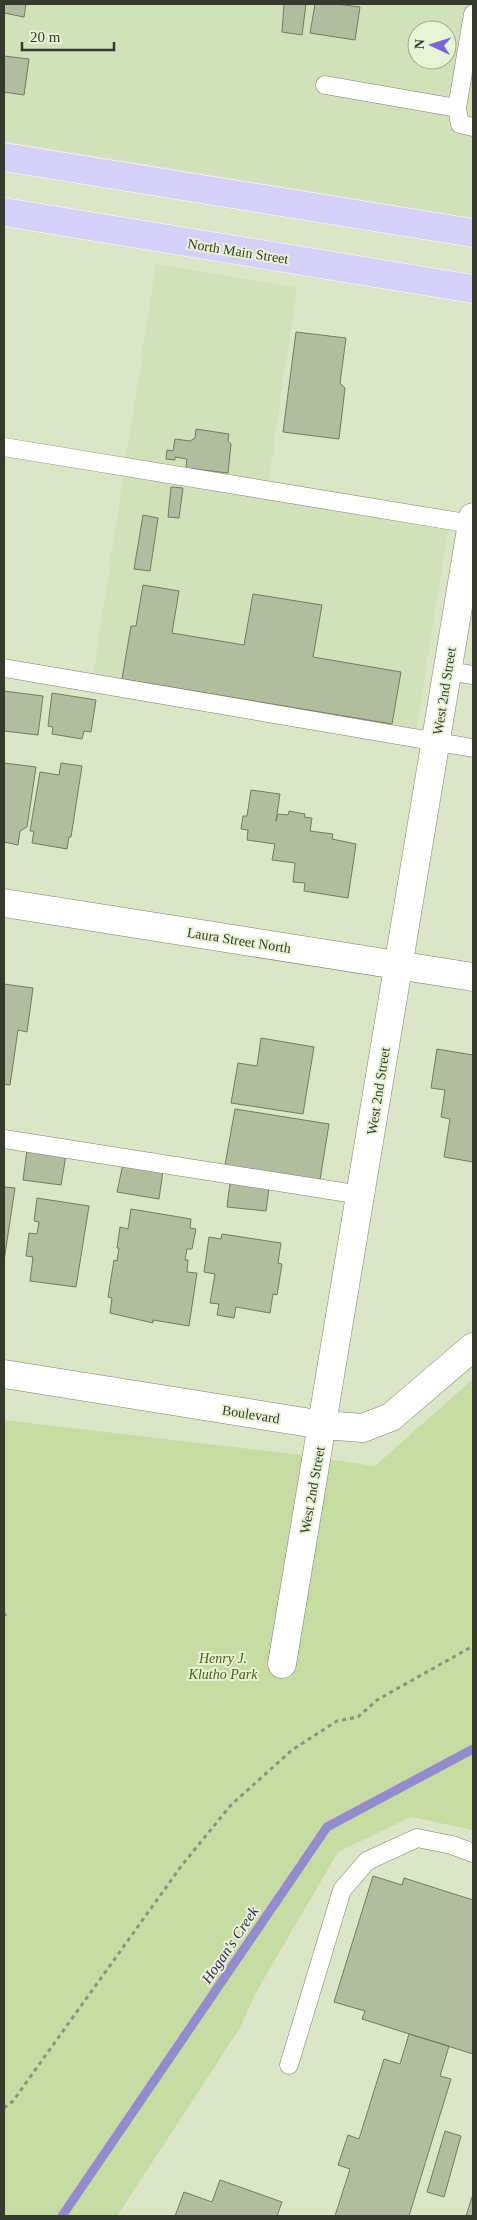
<svg xmlns="http://www.w3.org/2000/svg" width="477" height="2220" font-family="'Times New Roman',serif">
	<style>
		.built { fill: #d1e1b9; fill-rule: evenodd }
		.green { fill: #c7dca3 }
		.lines { fill: none; stroke-linecap: round; stroke-linejoin: round }
		.stream { stroke: #938bcf; stroke-width: 9 }
		.building { fill: #b1bd9e; stroke: #717c5f }
		.service-casing { stroke: #798467; stroke-width: 19 }
		.minor-casing { stroke: #798467; stroke-width: 29 }
		.primary-casing { stroke: #fff; stroke-width: 29 }
		.path { stroke: #8a937c; stroke-width: 3; stroke-dasharray: 4 4; stroke-linecap: butt }
		.service { stroke: #fff; stroke-width: 18 }
		.minor { stroke: #fff; stroke-width: 28 }
		.primary { stroke: #d4d0f8; stroke-width: 28 }
		.labels { text-anchor: middle; stroke-width: 4; stroke-linejoin: round; paint-order: stroke }
		.street-label { font-size: 14px; fill: #353a2d; stroke: #e7f4d3 }
		.park-label { font-size: 14px; font-style: italic; fill: #4a6014; stroke: #e7f4d3 }
		.water-label { font-size: 15px; font-style: italic; fill: #321e6d; stroke: #e7f4d3 }
	</style>
	<rect width="100%" height="100%" fill="#dae6c6"/>
	<path class="built" d="M4,4H473V218L4,141ZM417,30H447V60H417Z
		M156,264L297,288L266,496L449,525L416,730L93,677Z"/>
	<path class="green" d="M473,1379V1830L411,1817L338,1852L255,1994L240,2028L117,2216H4V1420L293,1454L375,1466Z"/>
	<g class="lines">
		<path class="stream" d="M62,2216L327,1827L473,1749"/>
	</g>
	<path class="building" d="M4,4H26L24,17L4,13Z
		M284,4H306L302,35L282,32Z
		M315,4H337L360,7L355,40L310,33Z
		M4,56L29,59L24,95L4,92Z
		M296,332L346,338L340,383L345,388L339,439L283,432Z
		M196,429L229,434L228,441L231,444L228,473L186,468L187,459L175,457V460L166,459L167,450L173,451L175,439L190,441L195,438Z
		M171,487L183,488L179,518L168,517Z
		M143,515L158,518L150,571L134,569Z
		M143,585L179,591L172,633L244,645L253,594L322,605L313,657L401,672L392,724L122,679L131,626H136Z
		M4,691L43,696L38,735L4,731Z
		M52,693L96,700L91,732L84,731L82,739L52,734L53,727L48,726Z
		M4,763L36,767L27,827L20,831L18,845L4,842Z
		M61,763L82,766L71,837H69L67,849L32,843L34,831H30L40,772L59,775Z
		M251,790L280,794L276,821L278,814L288,815L289,811L305,814L304,817L312,818L310,831L333,834L332,839L356,844L348,898L304,891L305,883L293,882L295,863L272,860L275,844L247,840L248,830L241,829L243,816H247Z
		M4,984L33,988L27,1032L18,1030L10,1085L4,1084Z
		M261,1038L314,1047L303,1114L231,1103L238,1063L257,1066Z
		M437,1049L473,1055V1162L444,1157L450,1119L441,1117L445,1090L431,1088Z
		M235,1109L329,1124L320,1180L225,1165Z
		M27,1150L66,1155L61,1185L23,1180Z
		M123,1164L163,1171L159,1199L117,1192Z
		M230,1183L269,1188L266,1211L227,1207Z
		M4,1187L15,1188L4,1261Z
		M37,1198L89,1206L76,1287L30,1281L33,1257L26,1256L29,1233L37,1234L39,1222L34,1221Z
		M131,1209L191,1219L190,1228L196,1229L192,1249H187L185,1260H188L187,1272L197,1273L189,1326L153,1320V1323L110,1313L112,1298L108,1297L114,1260L117,1261L119,1248H117L120,1227L128,1229Z
		M222,1234L281,1243L278,1263L282,1264L277,1295L273,1294L270,1313L236,1307L234,1318L217,1315L219,1304L210,1303L215,1274L204,1272L209,1237L221,1239Z
		M373,1876L402,1885L404,1878L473,1900V2054L362,2019L365,2011L334,2002Z
		M409,2034L449,2046L440,2076L451,2079L409,2216H335L350,2169L338,2165L348,2135L359,2139L384,2059L400,2064Z
		M445,2131L461,2136L444,2197L427,2192Z
		M220,2180L282,2202L277,2216H175L184,2192L212,2202Z
		M473,2194V2216H466Z"/>
	<g class="lines">
		<g class="service-casing">
			<path id="service" d="M473,14L457,108L460,124L473,127
				M325,85L457,108
				M4,447L472,524
				M4,668L473,748
				M447,671L473,675
				M4,1139L361,1195
				M289,2065L342,1890L367,1861L417,1838L452,1845L473,1853"/>
		</g>
		<g class="minor-casing">
			<path id="minor" d="M4,903L473,977
				M4,1374L323,1425L363,1428L391,1417L473,1347
				M282,1664L473,517"/>
		</g>
		<g class="primary-casing">
			<path id="primary" d="M4,157L473,233
				M4,212L473,289"/>
		</g>
		<path class="path" d="M4,1613L6,1616
			M4,2108L13,2101L182,1865L231,1805L292,1750L337,1721L358,1717L377,1700L473,1646"/>
		<use href="#service" class="service"/>
		<use href="#minor" class="minor"/>
		<use href="#primary" class="primary"/>
	</g>
	<g class="labels">
		<g class="street-label">
			<text transform="translate(238 251) rotate(9)" y="5">North Main Street</text>
			<text transform="translate(444 691) rotate(-81)" y="5">West 2nd Street</text>
			<text transform="translate(239 940) rotate(9)" y="5">Laura Street North</text>
			<text transform="translate(378 1091) rotate(-81)" y="5">West 2nd Street</text>
			<text transform="translate(251 1414) rotate(9)" y="5">Boulevard</text>
			<text transform="translate(312 1490) rotate(-80)" y="5">West 2nd Street</text>
		</g>
		<g class="park-label">
			<text x="223" y="1663">Henry J.<tspan x="223" dy="16">Klutho Park</tspan></text>
		</g>
		<g class="water-label">
			<text transform="translate(230 1945) rotate(-56)" y="5">Hogan's Creek</text>
		</g>
	</g>
	<rect width="477" height="2220" fill="none" stroke="#353a2d" stroke-width="10"/>
	<g transform="translate(432 45) rotate(274)"><circle r="24" fill="#e7f4d3" stroke="#a0aa91"/>
	<path d="M0-4L9 19L0 12L-9 19Z" fill="#7a63de"/>
	<text y="-8" font-size="14" font-weight="bold" text-anchor="middle" fill="#353a2d">N</text>
	</g>
	<path d="M22 42v8h92v-8" fill="none" stroke="#353a2d" stroke-width="2.5"/>
	<text x="30" y="42" font-size="15" fill="#353a2d" stroke="#e7f4d3" stroke-width="4" paint-order="stroke">20 m</text>
</svg>
